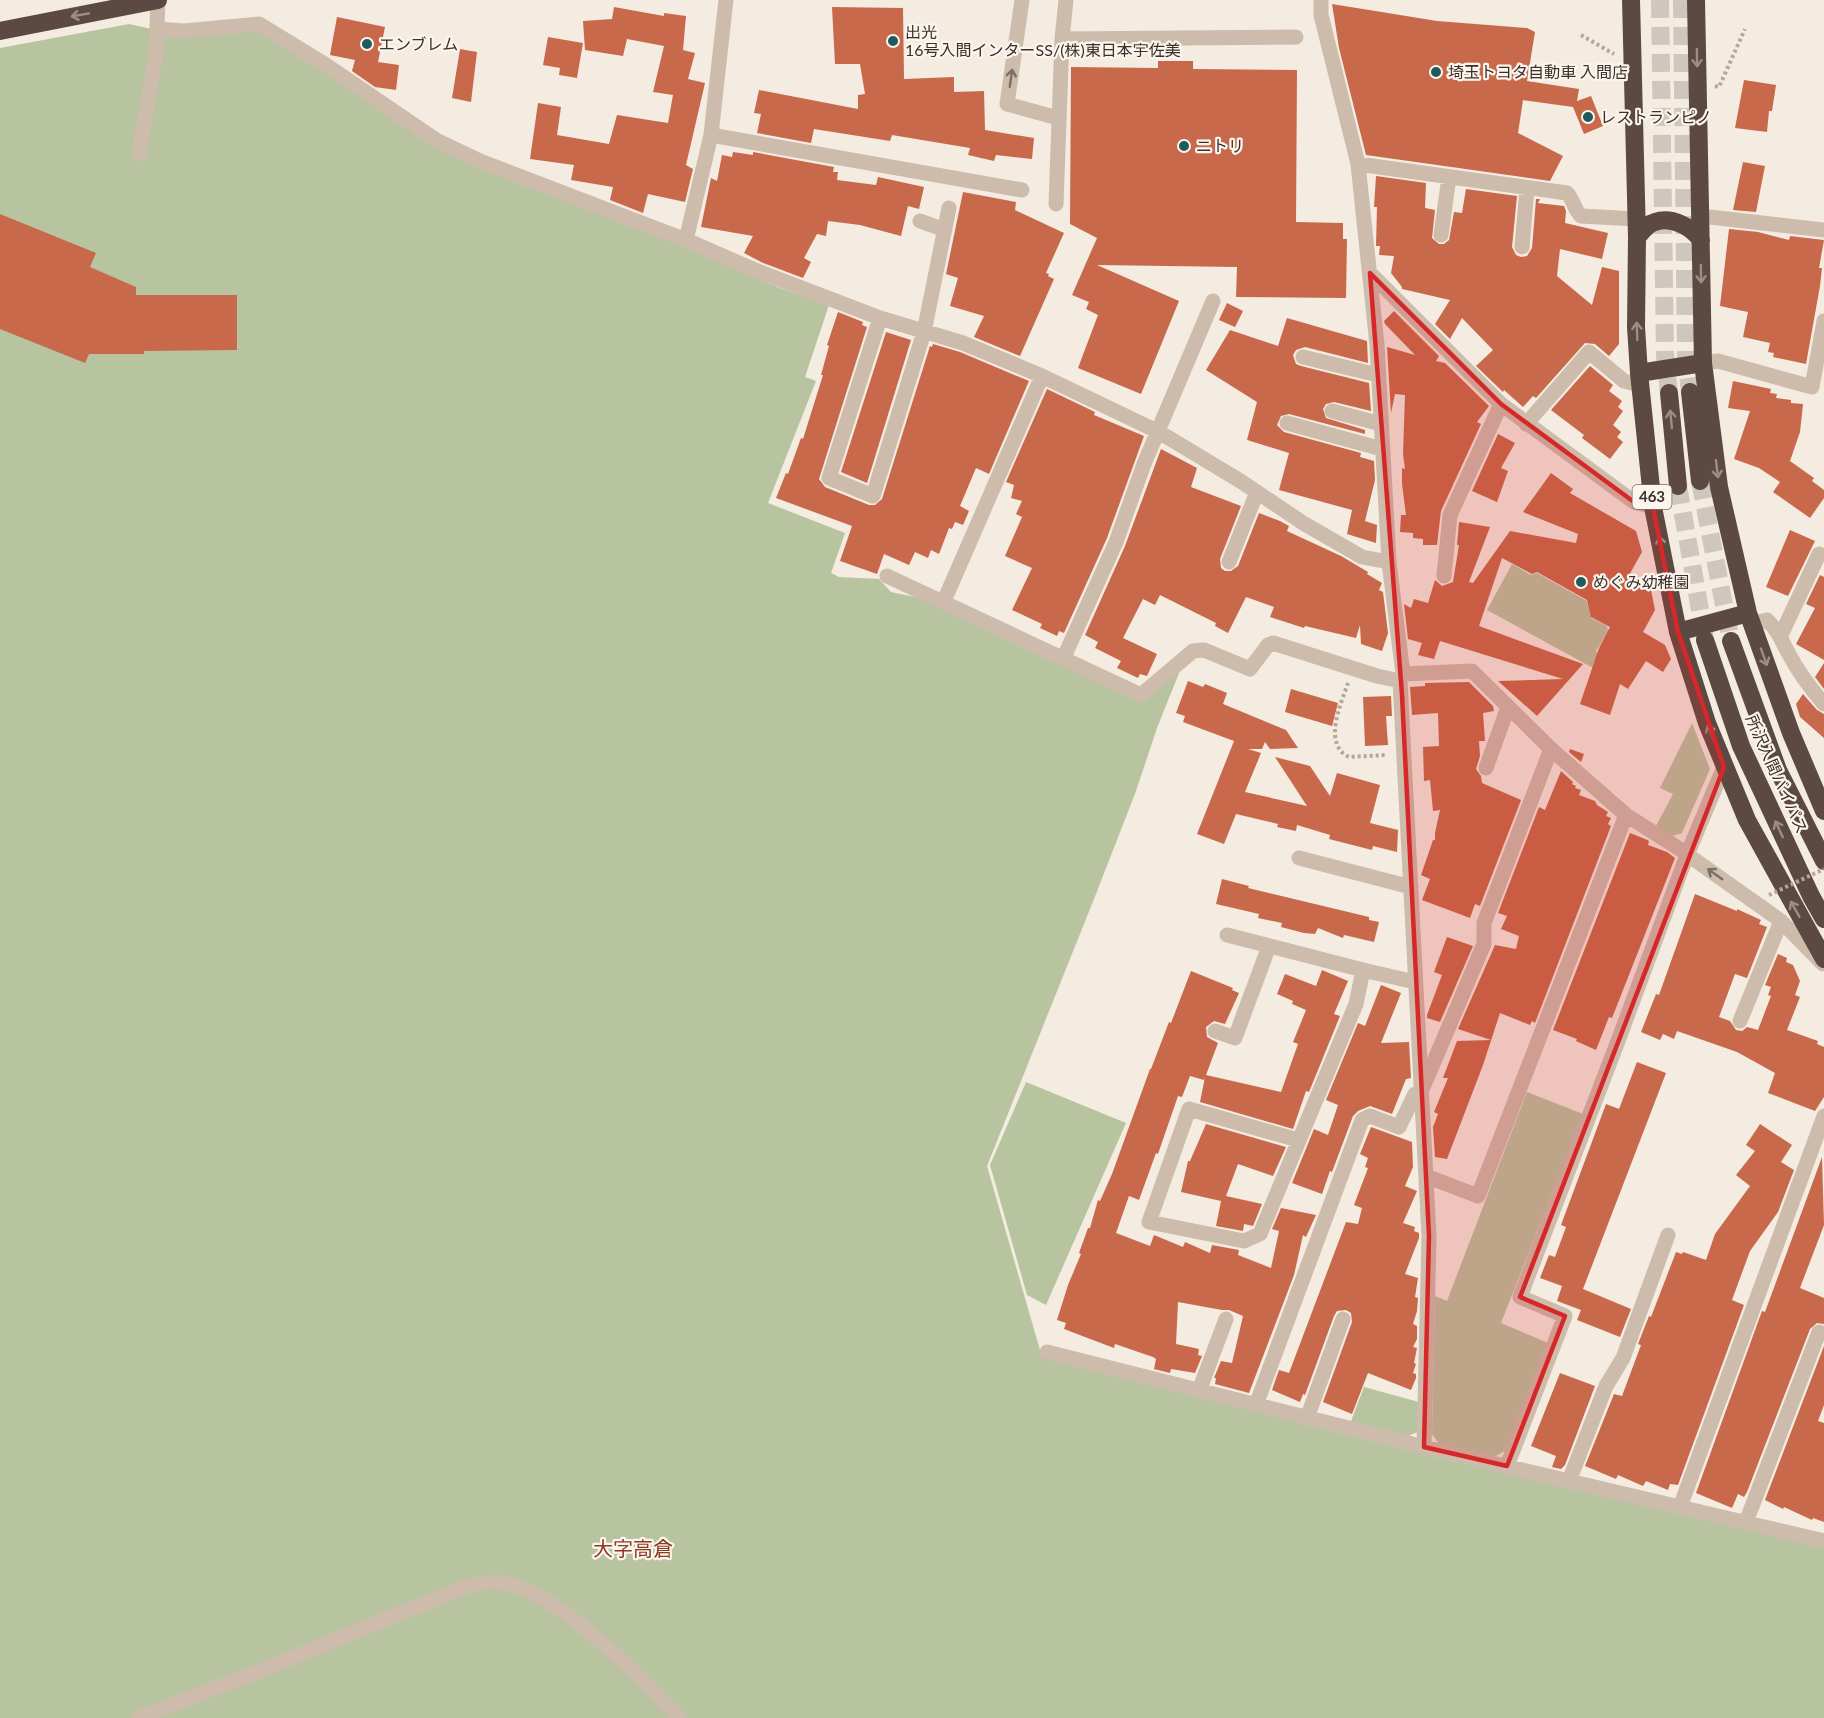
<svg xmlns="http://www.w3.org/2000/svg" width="1824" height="1718" font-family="Lato,'Noto Sans JP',sans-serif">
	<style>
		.green { fill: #b8c4a0 }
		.building { fill: #c8694b }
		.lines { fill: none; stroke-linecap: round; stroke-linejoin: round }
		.highway-tunnel { stroke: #cfc6bd; stroke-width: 18; stroke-dasharray: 18 9; stroke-linecap: butt }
		.path { stroke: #b9a596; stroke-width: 4; stroke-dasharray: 3 3; stroke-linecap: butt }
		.minor { stroke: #cdbbac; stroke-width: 15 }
		.highway { stroke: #5c4a42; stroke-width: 18 }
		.path-bridge { stroke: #b9a596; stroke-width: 4; stroke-dasharray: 3 3; stroke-linecap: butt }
		.oneway { stroke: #9c8e87 }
		.oneway2 { stroke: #7d6f65 }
		.marked { fill: #d62828; fill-opacity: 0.2; stroke: #d62828; stroke-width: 4.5; stroke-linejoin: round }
		.poi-dot { fill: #1f5a5e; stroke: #fbf5ee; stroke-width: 2 }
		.labels { text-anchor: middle; stroke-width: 4.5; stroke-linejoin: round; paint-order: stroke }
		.shield { fill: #fbf5ee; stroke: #756b66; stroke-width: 1.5 }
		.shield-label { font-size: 15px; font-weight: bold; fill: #3b302b }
		.poi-label { font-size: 16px; fill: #3b302b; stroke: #fbf5ee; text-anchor: start }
		.street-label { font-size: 16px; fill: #3b302b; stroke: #fbf5ee }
		.quarter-label { font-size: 20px; fill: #8c3b22; stroke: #fbf5ee }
	</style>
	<rect width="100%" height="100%" fill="#f4ebe1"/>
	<path class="green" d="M129,24L183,36L253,29L282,44L433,144L676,243L780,288L829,305L805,377L816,381L768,503L845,533L831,573L839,577L879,579L891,592L924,599L1141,702L1181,668L1157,728L1136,791L1096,894L987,1166L1042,1357L1824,1548V1718H0V48Z
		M1512,564L1531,575L1537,573L1587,601L1588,606L1595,611L1591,618L1607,626L1608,631L1596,651L1615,680L1487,610Z
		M1692,723L1710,769L1682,833L1672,836L1656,826L1673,794L1660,788Z
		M1026,1082L1126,1123L1046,1305L1027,1295L990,1165Z
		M1527,1092L1583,1114L1501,1323L1548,1343L1507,1450L1494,1457L1439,1444L1432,1434L1435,1296L1447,1301Z
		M1364,1387L1419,1402L1418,1432L1403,1438L1350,1424Z"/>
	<path class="building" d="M1332,4L1437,21L1527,28L1535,32L1527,81L1579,89L1577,101L1591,96L1603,126L1584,134L1573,107L1523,100L1518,133L1563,156L1550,181L1366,155L1339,48Z
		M614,7L664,16V13L686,16L683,50L695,53L688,79L705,83L686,165L693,169L685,202L648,194L643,213L610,200L613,187L571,180L574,165L530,159L538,103L561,107L557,135L609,144L617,115L668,123L673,95L653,92L664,46L627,39L623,56L585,50L583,21L612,19Z
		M832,7L903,8L904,79L954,77V92L984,91L985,130L1034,138L1032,159L996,155L994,161L968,155L970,148L892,135L890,141L814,129L811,143L757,133L761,114L754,113L759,90L858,109V95L865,94L860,64H835Z
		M337,17L385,27L378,62L399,65L396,90L375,87L352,71L355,60L330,55Z
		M548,37L583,43L577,78L559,75L560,68L543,65Z
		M460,49L477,52L471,102L452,98Z
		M1158,61H1193V69L1297,70L1296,222L1343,223V239H1347L1346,298L1236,297L1237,267L1097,265L1179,301L1141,394L1078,368L1098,315L1086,309L1089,302L1072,295L1097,238L1070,224L1071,67L1158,68Z
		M1744,80L1776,85L1772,111H1769L1767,132L1735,128Z
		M733,152L753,155V152L834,167L833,172H838L837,180L876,185L878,177L924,187L919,209L908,206L901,236L860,225L828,221L826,236L817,234L804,258L811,262L803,278L761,262L744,253L753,236L701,227L711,178L717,181L722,155L732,157Z
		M1743,162L1765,166L1756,212L1733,210Z
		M1376,176L1426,183L1425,208L1435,210L1432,238L1439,244H1444L1449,240L1454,212L1462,213L1466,189L1517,196L1512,247L1516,255L1521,257L1527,256L1532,248L1536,199H1540L1538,203L1564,206L1566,211L1565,223L1608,233L1602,259L1560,249L1557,276L1592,305L1602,267L1619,271V344L1609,356L1595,344L1585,343L1536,398L1533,396L1523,407L1504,390L1503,392L1476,366L1493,350L1462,318L1450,339L1435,324L1450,300L1402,289V287L1391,273L1394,256L1379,255L1380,246H1376L1377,207H1374Z
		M963,192L1016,202L1015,210L1064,233L1046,273L1049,274L1048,276L1054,279L1020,356L974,337L984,316L950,306L958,278L946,274Z
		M0,214L96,253L90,267L136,287V295H237V350L144,351V354H89L85,363L0,329Z
		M1729,229L1758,232L1789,240L1790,236L1824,240L1819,268H1822L1820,286L1806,364L1773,357L1774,353L1768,352L1770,343L1743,337L1748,312L1720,306Z
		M1227,303L1243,311L1235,327L1219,320Z
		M1394,311L1439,356L1436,361L1445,363L1489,406L1477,422L1481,424L1441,511L1437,545H1423V539L1413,538V533L1400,532L1401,515H1406L1402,484V468L1405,469L1403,454L1405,395L1395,394L1391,413L1387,347L1415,355L1385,324L1384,321Z
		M838,312L863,322L862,325L867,327L819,479L825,487L869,505H875L882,499L930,346L932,347L933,344L960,352L1029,381L989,474L976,468L960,506L969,511L963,525L955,522L952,529L949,528L939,554L931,550L928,558L915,552L909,565L884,554L877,574L840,561L852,526L776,498L786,473L788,474L801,438L803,439L823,375H821L829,346L827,345Z
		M1287,318L1367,341L1368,363L1305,347L1296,350L1293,355L1296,364L1301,366L1369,383L1371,411L1334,402L1326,404L1323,409L1326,418L1365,430V434L1289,414L1281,416L1277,425L1284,432L1361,453L1360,457L1374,461L1375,480L1365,521L1377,525L1376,543L1347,534L1352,510L1279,490L1289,453L1247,440L1257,402L1206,370L1230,330L1278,346Z
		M886,332L911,340L867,483L841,472Z
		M1590,366L1613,385L1609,391L1622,401L1618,407L1623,411L1613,425L1621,432L1617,437L1623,442L1610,459L1582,438L1584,435L1551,410Z
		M1733,381L1771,389L1770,393L1777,394L1776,398L1791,400V403L1803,404L1800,432L1790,461L1814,478L1812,481L1824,490V498L1810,518L1773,492L1780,482L1759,468L1734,459L1750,411L1728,408Z
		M1047,389L1095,412L1094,415L1144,436L1107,538L1064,633L1059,631L1057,636L1040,628L1042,624L1012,610L1032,568L1005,556L1022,517L1016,514L1022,501L1011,498L1014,485L1006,482Z
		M1498,434L1515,443L1501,468L1508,471L1497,502L1472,491Z
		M1161,449L1197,468L1191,487L1241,506L1220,559L1221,568L1225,571H1231L1238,566L1259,513L1280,521L1289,526L1287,531L1341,556L1368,572L1367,574L1382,583L1379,590L1383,592L1388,633L1382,651L1361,644L1360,625L1356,638L1305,626L1304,628L1270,617L1274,607L1246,597L1228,633L1215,626L1216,623L1160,595L1155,605L1143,599L1123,638L1157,654L1147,676L1140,674L1138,678L1117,668L1121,661L1095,648L1098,642L1085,635L1125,546Z
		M1551,473L1573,489L1570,493L1636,531L1642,552L1628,577L1651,590L1655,610L1643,632L1665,645L1671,659L1663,672L1646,661L1628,689L1620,684L1610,715L1580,704L1599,648L1610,627L1591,617L1587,600L1537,572L1532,574L1502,558L1479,626L1583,664L1537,716L1498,681L1563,679L1440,641L1434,659L1418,655L1422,643L1408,639L1404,604L1411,608L1414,599L1428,603L1435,580L1442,586L1453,582L1459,545H1457L1459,522L1490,527L1469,582L1473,583L1510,531L1576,543L1578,534L1523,512Z
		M1790,530L1815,541L1788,596L1766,587Z
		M1820,575L1824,577V660L1796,644L1815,608L1806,604Z
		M1824,663V689L1815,677Z
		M1188,681L1203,687L1205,684L1227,693L1223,704L1286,730L1298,748L1270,749L1265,742L1262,749H1248L1261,753L1245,792L1307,806L1275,757L1310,766L1330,796L1337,773L1380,785L1370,823L1398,830L1397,852L1373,846L1372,850L1329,839L1330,835L1297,825L1296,831L1277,827L1278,824L1236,814L1224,844L1197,834L1234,741L1183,722L1185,716L1176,713Z
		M1469,682L1493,706L1494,711L1483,713L1485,741H1479L1480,756L1476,769L1481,776L1482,783L1521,800L1480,906L1475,904L1470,918L1422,900L1430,879L1421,875L1433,840H1435V833L1440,810L1433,811L1430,780L1424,781L1423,747L1439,746L1438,713L1412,715L1410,687L1425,686V683Z
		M1291,689L1338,703L1332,726L1285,712Z
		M1803,694L1817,710L1824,714V738L1800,717L1796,704Z
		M1391,696L1392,716H1386L1388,745L1365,746L1363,697Z
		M1570,749L1584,754L1581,762L1569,752Z
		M1561,771L1573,782L1572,784L1576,786L1575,788L1581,790L1579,795L1595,801L1597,805L1608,812L1606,816L1611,818L1608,824L1611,826L1535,1023L1532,1021L1530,1025L1500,1013L1483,1065L1447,1159L1435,1157L1433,1127L1438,1114L1434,1112L1448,1078H1443L1457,1041L1491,1040L1458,1029L1495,945L1516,949L1519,936L1501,929L1507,916L1498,913L1539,807L1545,810Z
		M1630,833L1645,839L1649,841L1648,845L1667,852L1675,858L1612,1018L1609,1017L1596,1050L1576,1041L1577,1039L1553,1030Z
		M1222,879L1249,886L1248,888L1369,917V920L1379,922L1374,942L1344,935L1343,938L1318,928L1315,934L1304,933L1281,927L1282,923L1258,918L1259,914L1216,904Z
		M1695,894L1737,911V909L1761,920L1759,924L1767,927L1747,978L1735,974L1719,1017L1730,1021L1736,1030L1742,1031L1747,1027L1758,1030L1771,996L1768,995L1771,987L1765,985L1778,954L1787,958L1786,962L1793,965L1800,981L1795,995L1800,997L1787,1030L1818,1041L1817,1044L1824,1047V1097L1815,1111L1768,1093L1775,1073L1737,1052L1677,1031L1674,1039L1663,1034L1660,1040L1641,1032L1656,994L1659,995Z
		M1447,937L1473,946L1440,1022L1427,1018V1015L1442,975L1434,972Z
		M1322,970L1348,981L1334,1014L1340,1016L1309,1092L1306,1091L1293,1129L1200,1102L1205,1077L1204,1080L1190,1076L1182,1097L1178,1096L1158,1154L1156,1153L1139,1200L1129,1196L1116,1233L1150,1246L1154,1235L1183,1247L1185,1242L1210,1253L1212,1245L1239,1250L1238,1255L1271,1268L1279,1231L1272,1229L1281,1208L1316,1215L1306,1237L1303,1235L1294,1275L1249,1393L1215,1384L1216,1378H1214L1221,1361L1232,1363L1243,1316L1229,1310H1222L1178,1302L1176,1344L1199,1349L1198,1355L1202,1356L1195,1373L1171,1369L1170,1373L1154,1369L1156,1359L1153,1357L1115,1344L1114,1348L1064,1329L1066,1323L1057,1320L1068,1285L1081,1254L1079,1253L1088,1228H1090L1098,1200L1100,1201L1112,1174L1150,1069H1151L1169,1022L1171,1023L1191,971L1233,988L1232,990L1239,993L1225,1024L1214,1021L1206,1027L1207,1037L1218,1043L1206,1075L1281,1092L1298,1044L1293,1042L1306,1010L1292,1004L1293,1001L1277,994L1285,974L1316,986Z
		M1381,985L1401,993L1381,1043L1409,1042L1411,1078L1406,1079L1392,1114L1370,1106L1358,1111L1353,1116L1332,1172L1330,1171L1322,1194L1292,1183L1314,1129L1328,1135L1338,1105L1326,1100L1358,1023L1365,1026Z
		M1637,1062L1666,1073L1583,1289L1631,1309L1620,1337L1577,1320L1581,1310L1557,1301L1562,1286L1540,1278L1549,1255L1555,1257L1566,1227L1561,1225L1606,1104L1619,1109Z
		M1206,1124L1286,1147L1273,1176L1238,1164L1226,1196L1262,1204L1253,1226L1244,1224L1243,1231L1216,1226L1221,1201L1181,1192L1188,1161H1190Z
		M1760,1124L1792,1145L1781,1162L1794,1170L1778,1212L1750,1251L1732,1300L1744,1305L1678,1485L1670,1484L1668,1490L1646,1481L1643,1486L1618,1475L1616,1479L1585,1466L1614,1394L1622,1396L1641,1345L1638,1344L1649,1316L1651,1317L1676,1252L1682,1254L1683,1252L1706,1260L1715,1234L1750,1186L1736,1175L1755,1151L1746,1145Z
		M1371,1127L1412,1142L1413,1167L1405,1186L1417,1191L1403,1223L1415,1227L1414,1231L1419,1233V1238L1405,1274L1418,1278L1415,1297L1418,1298L1417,1311L1413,1324L1417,1326V1339L1413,1347L1417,1348L1414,1363L1416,1364L1413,1373L1416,1374V1378L1411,1390L1368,1373L1352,1414L1323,1402L1352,1322L1351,1313L1346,1310L1337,1311L1334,1316L1305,1395L1303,1394L1300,1402L1272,1390L1279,1370L1289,1373L1346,1222L1358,1224L1362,1208L1354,1205L1368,1168L1365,1167L1368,1158L1360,1154Z
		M1822,1157L1824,1225L1800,1288L1824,1298V1324L1817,1323L1810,1329L1747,1492L1744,1497L1738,1494L1732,1508L1696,1493L1762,1311L1765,1312Z
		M1824,1346V1405L1818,1421L1824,1423V1522L1813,1518L1812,1520L1784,1507L1783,1509L1765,1500Z
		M1560,1373L1595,1386L1565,1465L1561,1469L1552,1467L1556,1456L1531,1446Z"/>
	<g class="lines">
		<path class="highway-tunnel" d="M1660,0L1665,355L1669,393
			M1682,0L1686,358L1690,392
			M1700,481L1731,641
			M1678,486L1705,638"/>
		<path class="path" d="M1581,35L1614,54
			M1715,86L1719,87L1745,29
			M1348,683C1341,704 1322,744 1349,757L1386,755"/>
		<path class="minor" d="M1022,0L1007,104L1058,118
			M1321,0V15L1358,164L1377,345L1389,562L1403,674L1400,681L1429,1236L1424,1447
			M158,29L184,31L259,24L326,65L436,140L480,161L686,240L755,270L880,318L963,343L1042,376L1159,432L1242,482L1303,523L1362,557L1389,562
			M1062,39L1296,37
			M711,135L1022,190
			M139,154L156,53L158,0
			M1358,164L1567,193C1574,201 1574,209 1581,216L1637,219
			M1056,204L1062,39L1066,0
			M1701,216L1824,230
			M920,221L945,230
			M1441,235L1449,177
			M686,240L711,135L726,0
			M1522,247L1527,188
			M1370,273L1501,404L1634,502L1653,507
			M880,318L829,478L873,496L924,332L949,208
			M1303,357L1378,375
			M1703,363L1718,361L1812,387L1824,321
			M1332,411L1381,424
			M1287,423L1382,449
			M1526,424L1589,352L1624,381L1640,385
			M1229,562L1257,492
			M887,576L1141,695L1193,651L1204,650L1250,669L1268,645L1273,643L1377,676L1400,681
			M1444,576L1450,515L1501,404
			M944,601L1042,376
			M1752,624L1767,620C1781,634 1781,641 1790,656C1799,673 1812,690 1824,704
			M1781,635L1819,554
			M1064,657L1116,542L1144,464L1213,301
			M1403,674L1472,671L1551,749L1626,815L1678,848L1781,921L1823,964
			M1486,768L1508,707
			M1299,858L1411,887
			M1227,935L1363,970
			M1740,1021L1781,921
			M1215,1031L1235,1038L1269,946
			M1298,1140L1189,1109L1149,1222L1244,1241L1260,1234L1356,1004L1363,970L1415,982
			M1426,1176L1478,1196L1626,815
			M1047,1352L1424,1447L1824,1541
			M1199,1391L1226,1319
			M1256,1405L1362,1120L1370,1116L1399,1127L1415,1094L1421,1092L1484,944V923L1551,749
			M1307,1418L1343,1319
			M1507,1466L1565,1316L1520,1297L1618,1041L1687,855L1724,767
			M1569,1481L1606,1386L1623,1358L1668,1235
			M1680,1507L1824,1116
			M1746,1522L1819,1332
			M139,1718L262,1670L465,1587C475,1585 487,1581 497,1582C552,1585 641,1678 679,1718"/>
		<path class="highway" d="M1631,0L1637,237L1636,327L1639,373L1653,507L1678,632L1707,723L1747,820L1824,959
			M1696,0L1703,363L1719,487L1748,613L1791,733L1824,811
			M0,31L158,0
			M1637,237C1642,232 1647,224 1655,222C1672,216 1691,227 1701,240
			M1639,373L1703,363
			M1690,392L1700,481
			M1669,393L1678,486
			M1678,632L1748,613
			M1705,640L1741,746L1811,896L1824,919
			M1731,641L1778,770L1824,861"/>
		<path class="path-bridge" d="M1769,895L1824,869"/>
	</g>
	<defs><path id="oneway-shaft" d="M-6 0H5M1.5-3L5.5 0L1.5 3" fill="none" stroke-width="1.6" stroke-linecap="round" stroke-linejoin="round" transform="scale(1.5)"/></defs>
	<g class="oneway">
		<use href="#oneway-shaft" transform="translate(80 15) rotate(170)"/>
		<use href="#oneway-shaft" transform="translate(1697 58) rotate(89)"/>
		<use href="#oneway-shaft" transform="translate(1701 274) rotate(89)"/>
		<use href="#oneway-shaft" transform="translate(1637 331) rotate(-92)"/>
		<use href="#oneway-shaft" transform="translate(1671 419) rotate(-96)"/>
		<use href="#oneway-shaft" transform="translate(1717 469) rotate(83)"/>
		<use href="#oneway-shaft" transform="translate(1661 545) rotate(-102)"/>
		<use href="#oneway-shaft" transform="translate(1764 657) rotate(70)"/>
		<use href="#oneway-shaft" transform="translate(1711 733) rotate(-111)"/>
		<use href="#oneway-shaft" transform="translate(1779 829) rotate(-115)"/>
		<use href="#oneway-shaft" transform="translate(1795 909) rotate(-120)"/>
	</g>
	<g class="oneway2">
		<use href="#oneway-shaft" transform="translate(1011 78) rotate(-82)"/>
		<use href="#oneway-shaft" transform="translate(1715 874) rotate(-145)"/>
	</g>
	<path class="marked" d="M1370,273L1501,404L1634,502L1653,507L1678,632L1724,767L1520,1297L1565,1316L1507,1466L1424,1447L1429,1236L1402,695Z"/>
	<g class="poi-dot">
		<circle cx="893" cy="41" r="6"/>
		<circle cx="367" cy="44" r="6"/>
		<circle cx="1436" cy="72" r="6"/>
		<circle cx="1588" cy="117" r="6"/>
		<circle cx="1184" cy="146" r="6"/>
		<circle cx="1581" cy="582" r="6"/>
	</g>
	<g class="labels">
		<rect class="shield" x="1632.5" y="485" width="39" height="24" rx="4.5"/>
		<g class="shield-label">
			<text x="1652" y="502">463</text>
		</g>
		<g class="poi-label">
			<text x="905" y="38">出光<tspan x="905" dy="18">16号入間インターSS/(株)東日本宇佐美</tspan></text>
			<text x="379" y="50">エンブレム</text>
			<text x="1448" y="78">埼玉トヨタ自動車 入間店</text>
			<text x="1600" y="123">レストランピノ</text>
			<text x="1196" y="152">ニトリ</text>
			<text x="1593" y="588">めぐみ幼稚園</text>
		</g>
		<g class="street-label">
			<text transform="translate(1777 774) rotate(66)" y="6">所沢入間バイパス</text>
		</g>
		<g class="quarter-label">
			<text x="633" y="1556">大字高倉</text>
		</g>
	</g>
</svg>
